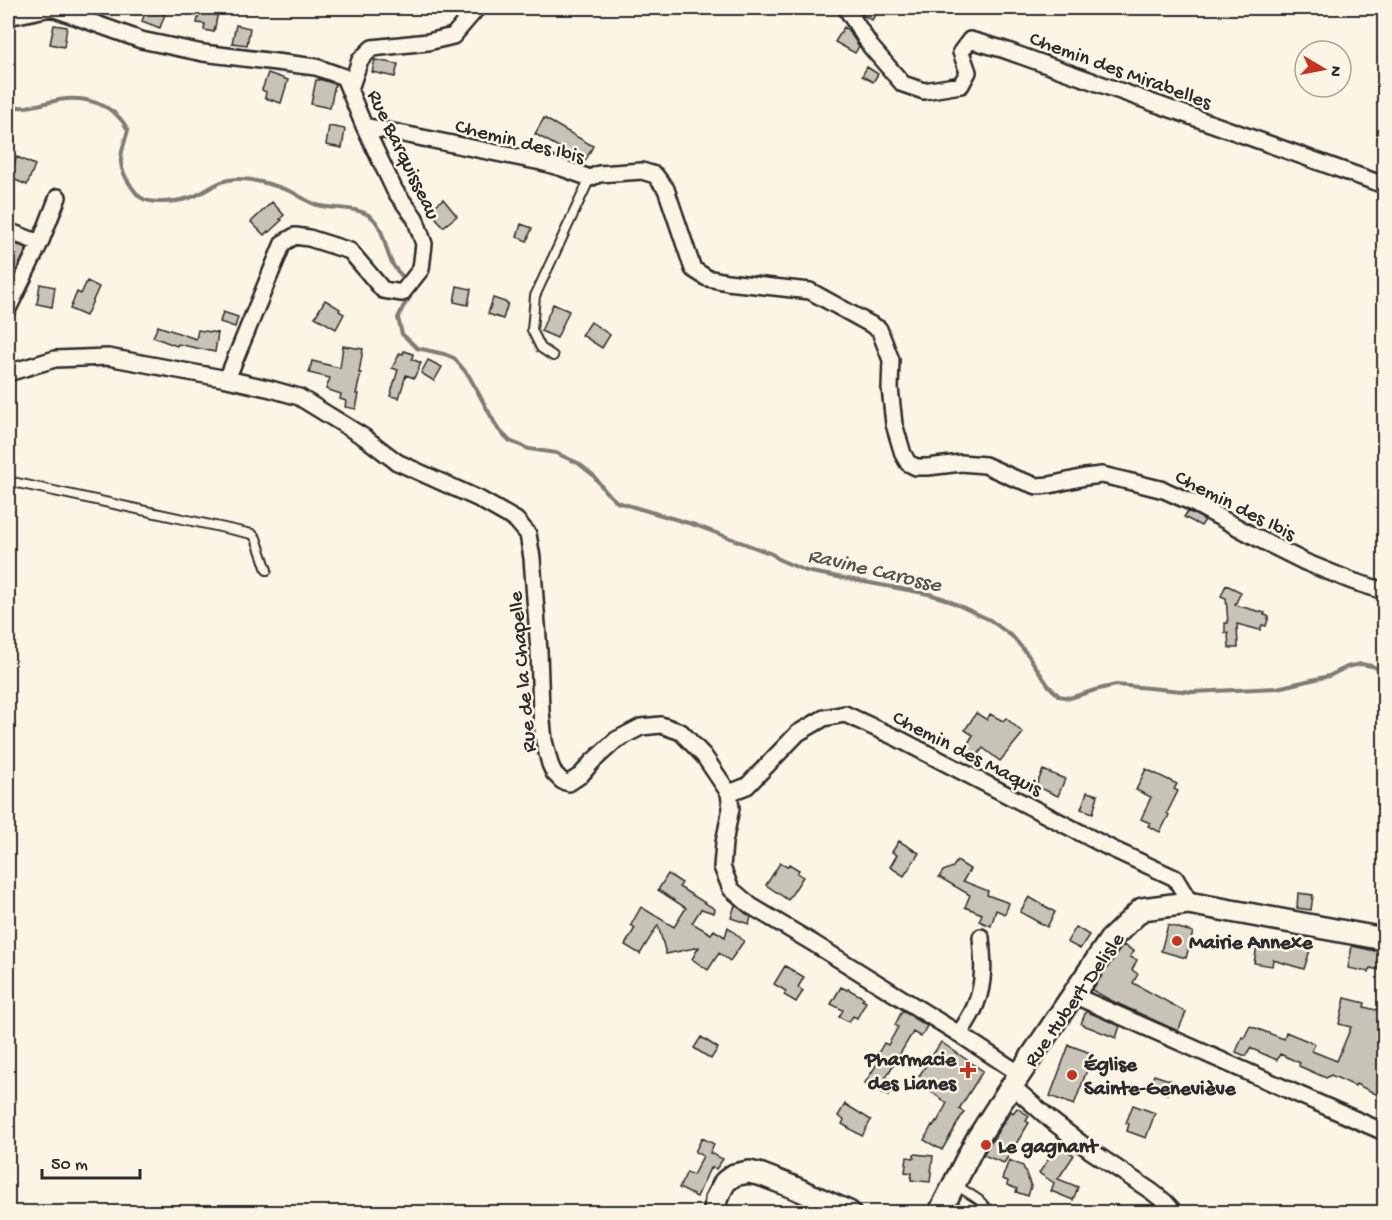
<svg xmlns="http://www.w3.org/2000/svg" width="1392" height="1220" font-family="'Gochi Hand',sans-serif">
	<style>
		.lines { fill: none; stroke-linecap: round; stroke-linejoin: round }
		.stream { stroke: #7d7b74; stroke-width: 4 }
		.building { fill: #c8c3b7; stroke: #2b2b2b; stroke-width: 1.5 }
		.service-casing { stroke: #2b2b2b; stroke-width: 12 }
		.minor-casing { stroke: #2b2b2b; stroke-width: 20 }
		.secondary-casing { stroke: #2b2b2b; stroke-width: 26 }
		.service { stroke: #fcf5e5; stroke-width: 8 }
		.minor { stroke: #fcf5e5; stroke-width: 15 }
		.secondary { stroke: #fcf5e5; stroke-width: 21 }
		.poi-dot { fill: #c8321e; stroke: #fcf5e5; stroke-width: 2 }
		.labels { text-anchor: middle; stroke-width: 5; stroke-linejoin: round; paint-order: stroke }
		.street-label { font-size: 21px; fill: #2b2b2b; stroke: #fcf5e5 }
		.poi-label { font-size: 21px; font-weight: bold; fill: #2b2b2b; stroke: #fcf5e5; text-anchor: start }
		.water-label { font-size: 22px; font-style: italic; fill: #545350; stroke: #fcf5e5 }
	</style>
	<rect width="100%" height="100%" fill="#fcf5e5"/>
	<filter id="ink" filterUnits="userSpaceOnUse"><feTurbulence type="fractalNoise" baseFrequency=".0167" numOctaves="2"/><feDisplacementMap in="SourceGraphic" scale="12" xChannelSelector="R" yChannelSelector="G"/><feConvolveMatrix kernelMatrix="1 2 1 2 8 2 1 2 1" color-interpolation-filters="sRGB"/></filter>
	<g filter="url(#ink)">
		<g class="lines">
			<path class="stream" d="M8,105C25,111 42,103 59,100C86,95 115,105 128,130C121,155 115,163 131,186C134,190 136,194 140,197C150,205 176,202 189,198C208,193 217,178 239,179C255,179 278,186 292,192C302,197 310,204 321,206C336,209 357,207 370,216C385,227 384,250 393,265C396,270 401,275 405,279
				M410,297L403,307L398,318L402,334L417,348L444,354L454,358L469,376L498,429L510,441L529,449L556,453L578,463L593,475L606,492L617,502L695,525L772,554L780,560L806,571L929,594L945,599L990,620L1013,637L1028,655L1048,685L1059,696L1070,698L1095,690L1116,685L1193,692L1277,688L1329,676L1347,667L1361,664L1372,666L1384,671"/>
		</g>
		<path class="building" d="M147,8L165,14L160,28L142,21Z
			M857,8H879L872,20L862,15Z
			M200,9L218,12L214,32L204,30L205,24L197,23Z
			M54,25L67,27L64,47L50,44Z
			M236,25L250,28L247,45L232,43Z
			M844,27L848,30L859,46L855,53L835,42Z
			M375,60L398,64L395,77L372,72Z
			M867,67L878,74L873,82L862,76Z
			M268,73L288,80L281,103L265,98L266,92L262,90Z
			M319,79L335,84L330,108L311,104L316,80H319Z
			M544,118L593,146L583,165L564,155L566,151L535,134Z
			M329,126L345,129L342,148L326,145Z
			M17,157L35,165L27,185L8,177Z
			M443,199L457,216L443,227L430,210Z
			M272,202L284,215L280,219L282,220L269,232L268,231L264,235L251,222Z
			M521,224L532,228L527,241L517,237Z
			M9,242L27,248L8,288V246Z
			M87,281L99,287L86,316L70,309L77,292L81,294Z
			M40,284L55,287L52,307L37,304Z
			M457,286L471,289L468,305L454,302Z
			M493,298L508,303L503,319L488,314Z
			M325,300L340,309L339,311L344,314L336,329L315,317Z
			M553,304L569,311L557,338L541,331Z
			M223,312L238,317L235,327L220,322Z
			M591,322L610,335L602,348L582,335Z
			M158,326L196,339L198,330L218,333L215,352L178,344L177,346L153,337Z
			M343,346L363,349L359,373H361L356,394H359L356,409L345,407L346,401L340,399L341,394L326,389L330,378L309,373L312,361L340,368Z
			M404,351L413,354L412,359L421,363L414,378L406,375L399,398L390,396L398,370L392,368L400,353L403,354Z
			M428,360L442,367L434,381L421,373Z
			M1188,511L1205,520L1201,526L1184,517Z
			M1226,585L1241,592L1235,605L1265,613L1264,615L1269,616L1266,626L1262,625L1260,630L1237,624L1238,648H1229L1228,633H1225V623H1228L1226,598L1221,596Z
			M976,713L987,720L990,714L1003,721L1006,718L1023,733L1000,761L983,748L976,757L964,750L973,735L965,730Z
			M1146,769L1177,784L1174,789L1178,791L1167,813L1169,815L1160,832L1148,826L1150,823L1141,819L1151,797L1136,790Z
			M1043,770L1065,779L1058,796L1036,786Z
			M1087,792L1098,795L1093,813L1081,809Z
			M899,841L919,853L904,876L890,867L897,855L892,852Z
			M957,861L970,869L963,881L988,891L987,895L1009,903L1005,914L996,910L991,926L979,921L982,914L965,907L970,895L939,877L943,871L953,867Z
			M780,863L787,867L789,864L799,870L797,873L803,877L788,900L766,885Z
			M668,874L682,883L679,887L715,909L714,913L701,909L692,923L711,934L714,930L725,937L728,927L744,941L730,961L719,953L708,970L692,959L699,947L666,954L658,925L640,954L625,945L635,928L631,925L641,907L674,927L686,908L658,890Z
			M1298,893L1313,895L1311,910L1297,908Z
			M1029,897L1055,912L1047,927L1020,912Z
			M735,905L751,917L749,924L731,918Z
			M1168,925L1193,932L1186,958L1161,951Z
			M1076,927L1089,935L1080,949L1067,942Z
			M1258,941L1293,948L1294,941L1311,947L1304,969L1273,960L1272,966L1254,963Z
			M1123,945L1134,951L1130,957L1137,960L1132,970L1138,974L1133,983L1186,1012L1178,1031L1110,1000L1092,990Z
			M1352,946L1384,953V971L1370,968L1369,972L1348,968Z
			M785,966L804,977L798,987L803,991L796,1002L784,995L786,991L774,984Z
			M841,987L847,990L848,989L864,998L862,1000L866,1002L857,1018L853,1016L849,1022L839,1017L843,1010L831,1004Z
			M1345,998L1365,1003L1364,1007L1384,1012V1098L1356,1084L1355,1086L1331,1075L1326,1078L1299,1066L1300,1063L1280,1054L1277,1060L1250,1048L1246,1056L1236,1052L1242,1037L1244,1038L1250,1026L1284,1039L1286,1032L1315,1044L1312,1051L1337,1061L1351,1027L1339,1024Z
			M902,1011L913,1017V1018L927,1026L921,1037L913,1032L886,1077L895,1083L888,1096L865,1083L880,1059L876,1057L884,1043L888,1045L898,1027L895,1025Z
			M1086,1011L1120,1026L1116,1038L1081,1024Z
			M701,1037L718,1048L711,1059L694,1048Z
			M941,1042L983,1071L959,1109L964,1112L942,1150L924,1140L932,1125L933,1126L936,1121L937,1122L947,1103L930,1091L934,1086L919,1076Z
			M1069,1045L1093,1054L1074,1105L1050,1096Z
			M1154,1075L1172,1081L1167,1094L1149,1088Z
			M845,1104L871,1120L862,1136L842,1124L844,1120L838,1116Z
			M1133,1105L1155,1113L1146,1138L1127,1131L1129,1124L1126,1123Z
			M1017,1108L1029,1116L1026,1121L1029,1123L1004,1163L983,1155L1011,1111L1013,1113Z
			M702,1138L714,1144L710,1153L723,1159L716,1169L713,1167L712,1169L710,1168L697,1197L679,1188L687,1172L693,1175L703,1156L695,1152Z
			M1058,1145L1074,1155L1058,1179L1078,1187L1073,1200L1051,1191L1054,1183L1039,1173Z
			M914,1154L933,1156L930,1182L911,1180L912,1173L905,1172L907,1157L914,1158Z
			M1009,1160L1023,1166L1031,1186L1028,1196L1016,1192L1017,1189L1007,1185L1008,1181L1002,1179Z"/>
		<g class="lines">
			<g class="service-casing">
				<path id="service" d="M553,356L541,348L532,330L535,296L590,178
					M8,481L252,534L256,538L267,570
					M956,1185L979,1200L990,1212"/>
			</g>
			<g class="minor-casing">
				<path id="minor" d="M52,8L141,40L203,53L316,67L344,77L364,126L395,191L415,218L424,244L421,269L402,293L383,290L350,251L309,238L295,236L283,243L227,379
					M846,8L871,47L903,84L924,91L961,85L968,72L961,52L970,40L1002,49L1384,185
					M8,17L51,8
					M350,89L360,60L372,48L428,42L453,36L477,8
					M364,126L541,162L562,168L590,178L599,174L642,171L655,175L666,189L693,269L707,278L727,282L810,291L879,329L891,360L890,388L894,424L903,454L908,463L916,467H928L961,463L985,465L1014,478L1037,486L1050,485L1085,477L1102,475L1136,483L1164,490L1193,503L1261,540L1305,562L1352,581L1384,591
					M8,231L40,243
					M8,309L40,243L58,197
					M8,373L55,359L108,357L227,379L271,389L299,397L364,437L397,462L479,499L516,520L528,534L532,558L539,651L541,711L544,741L550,764L554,773L562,781L569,783L581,775L592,762L616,740L641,727L661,725L681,732L704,756L729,793L731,808L724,843L722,867L731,889L751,906L813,943L959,1034L1020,1074
					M729,793L747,786L798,733L824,718L845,714L899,739L1110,848L1175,878L1186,896L1188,903
					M1073,995L1384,1132
					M959,1034C965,1025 972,1015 976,1004C985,982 983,960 981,937
					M1012,1086L1052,1121L1091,1151L1151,1191L1165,1202L1174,1212"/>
			</g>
			<g class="secondary-casing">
				<path id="secondary" d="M715,1212L716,1199L725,1182L734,1175L749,1172L762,1175L793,1187L849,1212
					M940,1212L976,1141L999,1105L1110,940L1142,909L1188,903L1384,939"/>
			</g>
			<use href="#service" class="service"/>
			<use href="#minor" class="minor"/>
			<use href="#secondary" class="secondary"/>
		</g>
	</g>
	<g class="poi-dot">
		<circle cx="1177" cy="941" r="6"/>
		<path d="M965 1061h6v6h6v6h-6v6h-6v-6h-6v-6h6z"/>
		<circle cx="1072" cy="1075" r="6"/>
		<circle cx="986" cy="1145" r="6"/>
	</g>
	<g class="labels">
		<g class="street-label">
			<text transform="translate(1121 69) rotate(20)" y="7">Chemin des Mirabelles</text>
			<text transform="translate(520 140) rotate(14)" y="7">Chemin des Ibis</text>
			<text transform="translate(405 154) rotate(64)" y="7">Rue Barquisseau</text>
			<text transform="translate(1236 504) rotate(27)" y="7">Chemin des Ibis</text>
			<text transform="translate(521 672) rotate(-95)" y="7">Rue de la Chapelle</text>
			<text transform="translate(968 752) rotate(27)" y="7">Chemin des Maquis</text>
			<text transform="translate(1073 999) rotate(-55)" y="7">Rue Hubert Delisle</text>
		</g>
		<g class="poi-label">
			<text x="1189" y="948">Mairie Annexe</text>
			<text x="956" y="1065" text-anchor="end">Pharmacie<tspan x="956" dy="24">des Lianes</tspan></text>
			<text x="1084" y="1070">Église<tspan x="1084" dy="24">Sainte-Geneviève</tspan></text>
			<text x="998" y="1152">Le gagnant</text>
		</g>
		<g class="water-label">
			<text transform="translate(875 568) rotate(13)" y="8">Ravine Carosse</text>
		</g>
	</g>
	<rect width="1392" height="1220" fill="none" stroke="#fcf5e5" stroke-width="30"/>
	<rect x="15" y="15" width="1362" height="1190" fill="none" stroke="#2b2b2b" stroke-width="2" filter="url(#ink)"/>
	<g transform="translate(1323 69) rotate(100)"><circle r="28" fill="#fcf5e5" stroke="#a8a49b" stroke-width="1.5"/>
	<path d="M0-4.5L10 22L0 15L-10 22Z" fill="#c8321e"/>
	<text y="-9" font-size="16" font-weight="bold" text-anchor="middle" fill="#2b2b2b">N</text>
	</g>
	<path d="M42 1169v9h98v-9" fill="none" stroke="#2b2b2b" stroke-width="3"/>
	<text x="51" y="1169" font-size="18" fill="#2b2b2b" stroke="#fcf5e5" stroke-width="4.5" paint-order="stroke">50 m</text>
</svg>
